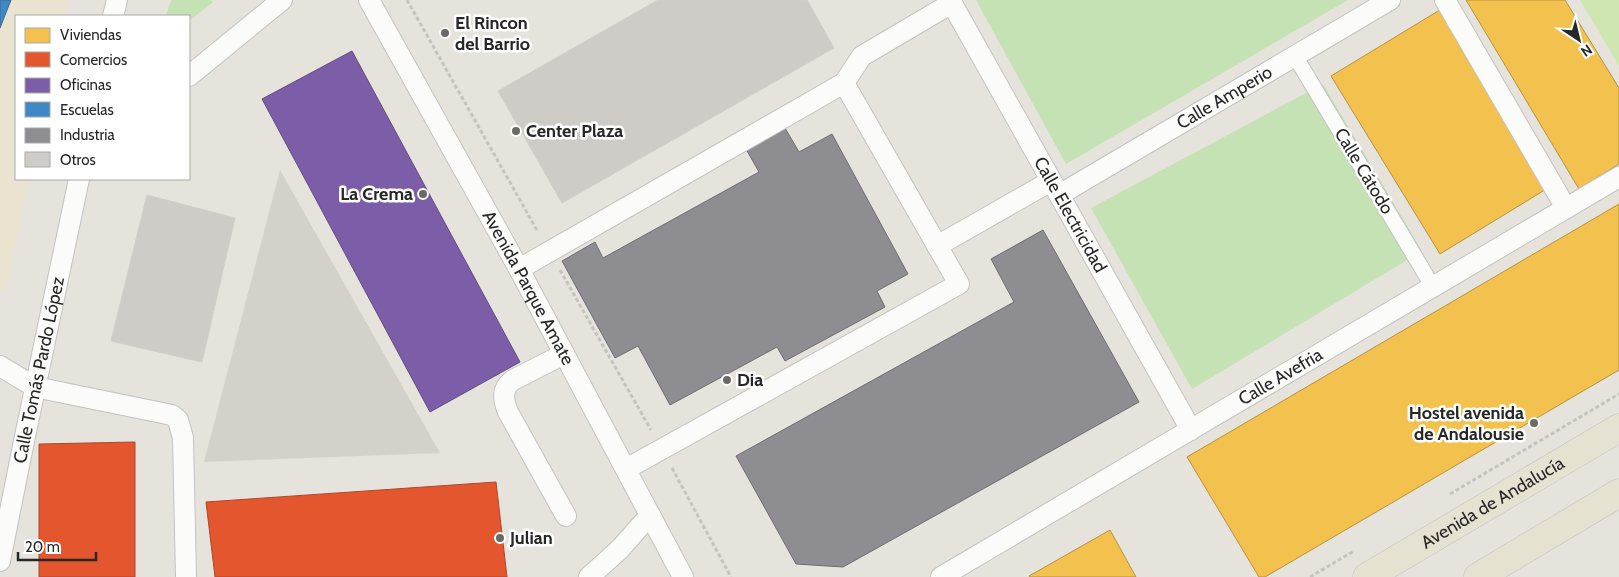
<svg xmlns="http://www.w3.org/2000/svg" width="1619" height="577" font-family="Cabin,sans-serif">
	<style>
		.education { fill: #e9e3d0 }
		.green { fill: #c4e2b4 }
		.pitch { fill: #cfe6b2 }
		.plaza { fill: #d4d1cb }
		.homes { fill: #f2c14e; stroke: #b59342 }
		.shops { fill: #e4572e; stroke: #ab492c }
		.offices { fill: #7b5ea7; stroke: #624e81 }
		.schools { fill: #3f88c5; stroke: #386b96 }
		.industry { fill: #8d8d92; stroke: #6e6e72 }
		.building { fill: #cfccc7; stroke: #d1cec8 }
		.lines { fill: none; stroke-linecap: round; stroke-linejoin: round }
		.pedestrian-casing { stroke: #c3c2c2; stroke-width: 17 }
		.minor-casing { stroke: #c3c2c2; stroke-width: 22 }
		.primary-casing { stroke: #c3c1bf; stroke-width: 29 }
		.path { stroke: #c4c3c2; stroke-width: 3; stroke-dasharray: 4 2.5; stroke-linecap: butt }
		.pedestrian { stroke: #fbfbfa; stroke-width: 15 }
		.minor { stroke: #fbfbfa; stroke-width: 20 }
		.primary { stroke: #e5e2d2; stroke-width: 28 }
		.poi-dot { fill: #6a6966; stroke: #fff; stroke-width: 2 }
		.labels { text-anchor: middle; stroke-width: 5; stroke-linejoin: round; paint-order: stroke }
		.poi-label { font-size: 18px; font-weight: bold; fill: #272727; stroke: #fff; text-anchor: start }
		.street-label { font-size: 18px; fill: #272727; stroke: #fff }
	</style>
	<rect width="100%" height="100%" fill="#e6e3dc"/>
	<path class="education" d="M0,0H68L64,16H16V179H29L6,290L0,292Z"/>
	<path class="green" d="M171,0H211L213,2L189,21V16H166Z
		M976,0H1348L1066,164Z
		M1323,84L1422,251L1192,389L1091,208Z"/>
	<path class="pitch" d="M1580,0H1619V66Z"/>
	<path class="plaza" d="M280,170L440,453L204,462Z"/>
	<path class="homes" d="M1466,0H1565L1619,88V164L1579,189Z
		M1443,8L1548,188L1440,254L1331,76Z
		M1619,204V370L1265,577H1259L1187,457Z
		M1110,530L1136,577H1030L1029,576Z"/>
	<path class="shops" d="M135,442V577H39V444Z
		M496,482L507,577H215L206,502Z"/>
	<path class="offices" d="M352,51L520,362L430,412L262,99Z"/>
	<path class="schools" d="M0,0H11L0,28Z"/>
	<path class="industry" d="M785,128L799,152L832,134L908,274L877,291L885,307L785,361L777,347L670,405L638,346L615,358L562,261L595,242L603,258L759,172L746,149Z
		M1043,230L1139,402L843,567L796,564L736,456L1014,302L991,259Z"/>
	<path class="building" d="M658,0H807L834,48L562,203L498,91Z
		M147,195L235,218L202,362L111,341Z"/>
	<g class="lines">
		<g class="pedestrian-casing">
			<path id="pedestrian" d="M1295,56L1433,287"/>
		</g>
		<g class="minor-casing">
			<g id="minor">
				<path id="s1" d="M369,0L519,269L683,577"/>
				<path id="s2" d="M950,0L1191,430"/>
				<path d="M1445,0L1566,208"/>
				<path d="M113,16L117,0"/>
				<path d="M189,76L282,0"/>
				<path d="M844,83L862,56L952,3"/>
				<path id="s3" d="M1059,195L1390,0"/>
				<path d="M937,246L1051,181"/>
				<path d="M519,269L844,83L959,284L626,469"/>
				<path d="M564,354L513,380C501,389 503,399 508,412L566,516"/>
				<path d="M0,366L35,387L172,415L178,420L183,438L186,577"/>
				<path id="s4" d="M0,561L24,441L79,179"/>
				<path d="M589,577L620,549L650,515"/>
				<path id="s5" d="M941,577L1619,177"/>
			</g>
		</g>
		<g class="primary-casing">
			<g id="primary">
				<path id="s6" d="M1367,577L1619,428"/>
				<path d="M1478,577L1619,493"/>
			</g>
		</g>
		<path class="path" d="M407,0L538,232
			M560,270L651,430
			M672,468L731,577
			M1450,494L1619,394
			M1310,577L1354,551"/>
		<use href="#pedestrian" class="pedestrian"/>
		<use href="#minor" class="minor"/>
		<use href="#primary" class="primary"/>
	</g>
	<g class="poi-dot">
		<circle cx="445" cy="33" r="5"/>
		<circle cx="516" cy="131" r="5"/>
		<circle cx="423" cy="194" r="5"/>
		<circle cx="727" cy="380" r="5"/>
		<circle cx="1534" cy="423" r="5"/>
		<circle cx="500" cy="538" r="5"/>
	</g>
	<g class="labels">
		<g class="poi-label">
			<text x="455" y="29">El Rincon<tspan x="455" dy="21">del Barrio</tspan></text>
			<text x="526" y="137">Center Plaza</text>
			<text x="413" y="200" text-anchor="end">La Crema</text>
			<text x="737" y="386">Dia</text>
			<text x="1524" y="419" text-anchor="end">Hostel avenida<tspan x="1524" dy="21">de Andalousie</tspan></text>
			<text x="510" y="544">Julian</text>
		</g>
		<g class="street-label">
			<text dy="6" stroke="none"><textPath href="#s3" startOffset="192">Calle Amperio</textPath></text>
			<text transform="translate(1364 171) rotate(59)" y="6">Calle Cátodo</text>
			<text dy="6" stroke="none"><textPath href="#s2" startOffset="246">Calle Electricidad</textPath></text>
			<text dy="6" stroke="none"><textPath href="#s1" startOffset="329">Avenida Parque Amate</textPath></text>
			<text dy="6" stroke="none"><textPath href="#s4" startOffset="195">Calle Tomás Pardo López</textPath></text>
			<text dy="6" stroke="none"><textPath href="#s5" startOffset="394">Calle Avefria</textPath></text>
			<text dy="6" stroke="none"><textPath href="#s6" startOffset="146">Avenida de Andalucía</textPath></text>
		</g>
	</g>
	<rect x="15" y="15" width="175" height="165" fill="#ffffff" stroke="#a9a9a9"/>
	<rect x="25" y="28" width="25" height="15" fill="#f2c14e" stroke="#a9a9a9"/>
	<text x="60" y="40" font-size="15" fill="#272727">Viviendas</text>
	<rect x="25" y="52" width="25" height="15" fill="#e4572e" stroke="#a9a9a9"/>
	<text x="60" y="65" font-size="15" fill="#272727">Comercios</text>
	<rect x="25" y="78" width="25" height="15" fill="#7b5ea7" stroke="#a9a9a9"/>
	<text x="60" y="90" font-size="15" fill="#272727">Oficinas</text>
	<rect x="25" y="102" width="25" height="15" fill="#3f88c5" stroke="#a9a9a9"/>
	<text x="60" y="115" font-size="15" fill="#272727">Escuelas</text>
	<rect x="25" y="128" width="25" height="15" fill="#8d8d92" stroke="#a9a9a9"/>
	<text x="60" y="140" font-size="15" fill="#272727">Industria</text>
	<rect x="25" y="152" width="25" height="15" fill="#cfccc7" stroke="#a9a9a9"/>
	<text x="60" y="165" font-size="15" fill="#272727">Otros</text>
	<g transform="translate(1579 40) rotate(145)" stroke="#ffffff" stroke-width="4" paint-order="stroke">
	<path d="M0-4L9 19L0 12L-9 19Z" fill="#272727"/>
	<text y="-8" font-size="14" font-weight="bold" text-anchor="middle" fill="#272727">N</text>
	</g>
	<path d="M18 552v8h78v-8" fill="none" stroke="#272727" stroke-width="2.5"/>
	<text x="25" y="552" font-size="15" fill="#272727" stroke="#ffffff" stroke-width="4" paint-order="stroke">20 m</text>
</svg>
